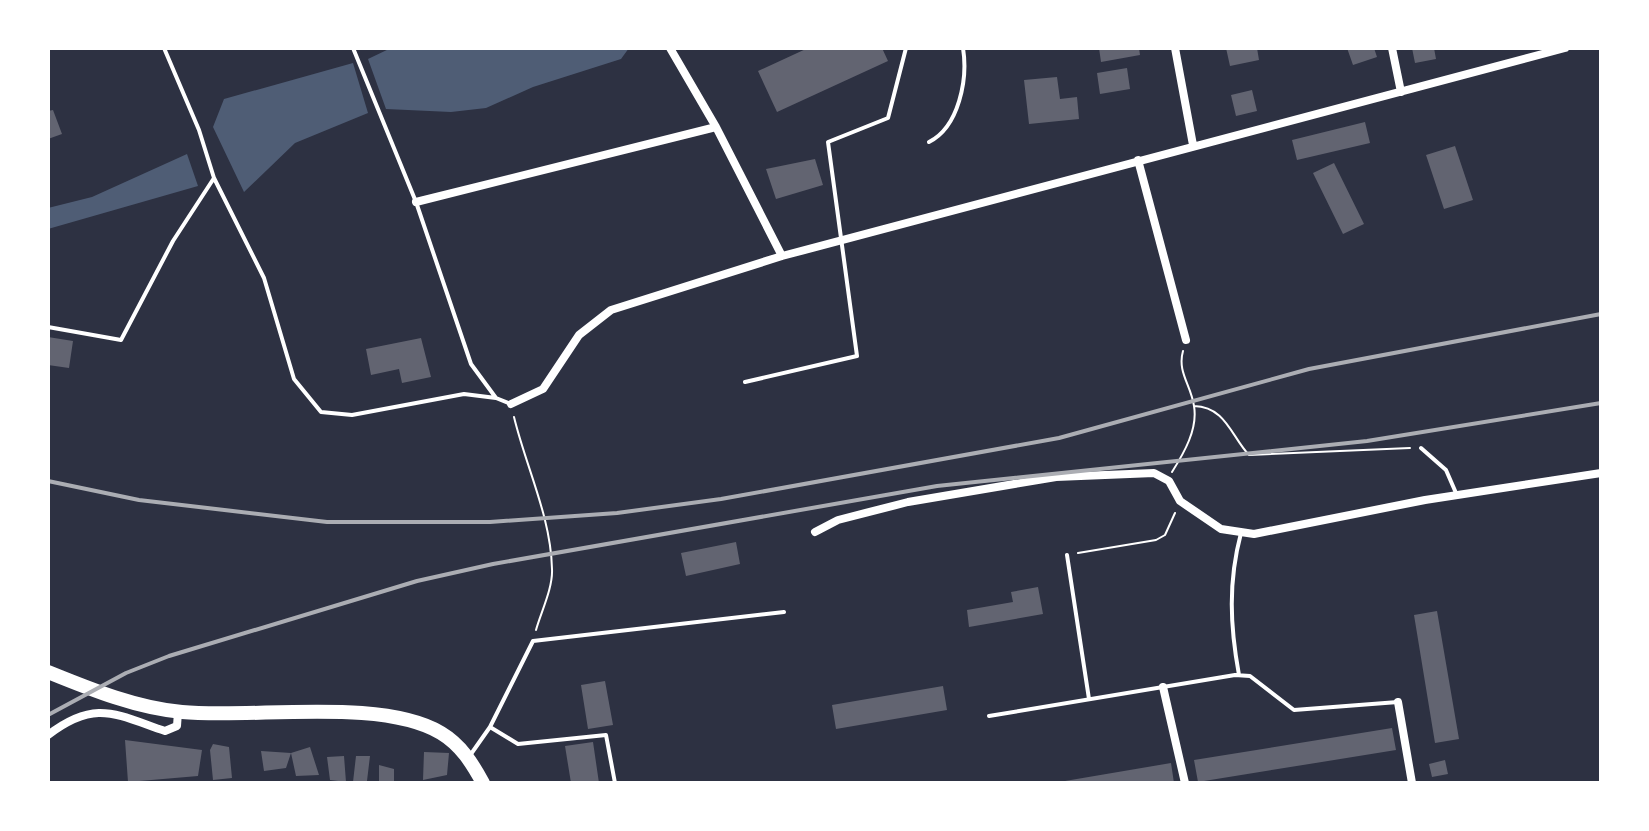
<svg xmlns="http://www.w3.org/2000/svg" width="1649" height="831" font-family="Barlow,sans-serif">
	<style>
		.water { fill: #4f5d75 }
		.building { fill: #626471 }
		.lines { fill: none; stroke-linecap: round; stroke-linejoin: round }
		.path { stroke: #fff; stroke-width: 2 }
		.service { stroke: #fff; stroke-width: 4 }
		.minor { stroke: #fff; stroke-width: 8 }
		.primary { stroke: #fff; stroke-width: 14 }
		.rail { stroke: #abadb3; stroke-width: 4 }
	</style>
	<rect width="100%" height="100%" fill="#2d3142"/>
	<path class="water" d="M391,48H629L621,59L533,87L486,108L451,112L386,109L368,59Z
		M353,63L368,113L295,143L244,192L213,127L224,99Z
		M187,154L198,186L48,229V208L92,197Z"/>
	<path class="building" d="M808,48H882L888,61L777,112L758,71Z
		M1099,48H1139L1140,55L1101,62Z
		M1226,48H1257L1259,60L1230,66Z
		M1347,48H1374L1377,57L1353,65Z
		M1412,48H1434L1436,59L1415,63Z
		M1127,68L1130,89L1100,94L1097,73Z
		M1057,77L1060,99L1077,97L1079,119L1029,124L1024,80Z
		M1252,90L1257,111L1236,116L1231,95Z
		M53,110L62,134L48,139V111Z
		M1365,122L1370,143L1297,160L1292,140Z
		M1455,146L1473,200L1444,209L1426,155Z
		M815,159L823,185L776,199L766,169Z
		M1334,163L1364,224L1343,234L1313,173Z
		M48,337L73,341L69,368L48,365Z
		M421,338L431,377L402,383L399,369L371,375L366,349Z
		M736,542L740,564L686,576L681,553Z
		M1038,587L1043,614L969,627L967,610L1013,602L1011,592Z
		M1437,611L1459,739L1435,743L1414,615Z
		M605,681L613,725L588,729L581,685Z
		M943,686L947,710L836,729L832,705Z
		M1392,728L1396,750L1198,782L1194,760Z
		M125,740L202,750L198,776L128,782Z
		M593,742L599,783H571L565,746Z
		M213,744L229,747L232,778L213,780L210,750Z
		M310,747L319,775L296,776L291,753Z
		M261,751L291,753L286,768L264,771Z
		M424,752L449,753L447,775L423,780Z
		M344,756L346,782L330,780L327,757Z
		M356,756H370L367,781L353,782Z
		M1445,760L1448,774L1432,777L1429,764Z
		M1171,763L1174,783H1065V781Z
		M379,765L394,769V783H379Z"/>
	<g class="lines">
		<path class="path" d="M1194,406C1226,407 1231,436 1249,455L1410,448
			M514,417C526,467 551,517 552,569C553,588 541,612 536,630
			M1172,472C1184,453 1198,429 1194,406C1191,385 1177,372 1183,351
			M1078,553L1156,540L1165,535L1175,513"/>
		<path class="service" d="M164,48L199,130L214,178L264,278L294,379L321,412L352,415L464,394L496,398
			M353,48L416,202L471,364L496,398L511,404
			M929,142C959,127 968,79 963,48
			M48,327L121,340L173,241L214,178
			M745,382L857,356L828,142L888,118L906,48
			M1421,448L1446,470L1456,493
			M1067,555L1089,699
			M1239,675C1230,626 1228,582 1241,533
			M989,716L1235,675L1250,676L1294,710L1398,702
			M490,727L518,744L606,735L615,783
			M471,754L490,727L533,641L784,612"/>
		<path class="minor" d="M670,48L716,127L782,256
			M1175,48L1193,145
			M1392,48L1401,92
			M1138,160L1186,340
			M416,202L716,127
			M511,404L543,389L579,335L611,310L782,256L1565,48
			M815,532L838,520L908,502L1056,477L1154,473L1169,481L1180,501L1221,529L1254,534L1425,500L1601,473
			M1163,687L1185,783
			M1398,702L1412,783
			M48,735C95,699 115,714 165,731L177,726L178,712"/>
		<path class="primary" d="M48,672C90,689 136,708 182,712C252,719 381,697 441,733C461,745 472,763 483,783"/>
		<path class="rail" d="M48,481L139,500L327,522H490L617,513L721,499L1059,438L1309,369L1601,314
			M48,715L126,673L169,656L417,581L493,564L937,486L1367,441L1601,403"/>
	</g>
	<rect width="1649" height="831" fill="none" stroke="#ffffff" stroke-width="100"/>
</svg>
